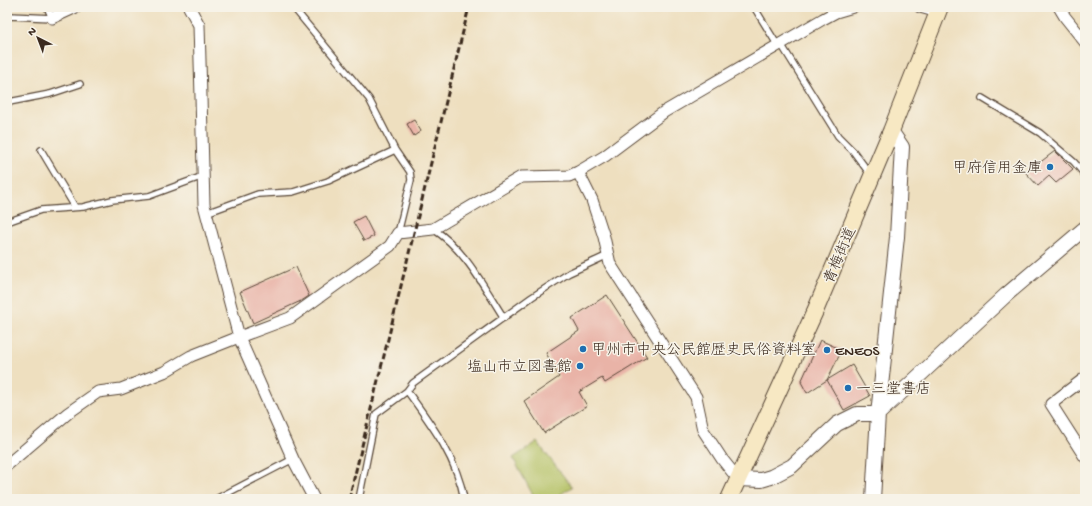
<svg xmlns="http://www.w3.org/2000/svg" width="1092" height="506" font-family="'Gochi Hand','Klee One',sans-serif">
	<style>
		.green { fill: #b2c062; stroke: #767540 }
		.building { fill: #e9b3a7 }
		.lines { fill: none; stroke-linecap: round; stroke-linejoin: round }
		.service-casing { stroke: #564536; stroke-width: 8 }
		.minor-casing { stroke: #564536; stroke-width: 13 }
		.tertiary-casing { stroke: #564536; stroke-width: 16 }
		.secondary-casing { stroke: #564536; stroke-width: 18 }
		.service { stroke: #fff; stroke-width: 5.5 }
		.minor { stroke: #fff; stroke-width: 11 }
		.tertiary { stroke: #fff; stroke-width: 14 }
		.secondary { stroke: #f7e8c3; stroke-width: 16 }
		.rail { stroke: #3b2a1e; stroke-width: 3; stroke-dasharray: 6 3; stroke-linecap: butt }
		.poi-dot { fill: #1f6fb2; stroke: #f7f3e8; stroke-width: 1.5 }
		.labels { text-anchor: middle; stroke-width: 3; stroke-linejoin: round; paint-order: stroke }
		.poi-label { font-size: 15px; fill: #3b2a1e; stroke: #f7f3e8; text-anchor: start }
		.street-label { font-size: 15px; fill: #3b2a1e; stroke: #f7f3e8 }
	</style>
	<rect width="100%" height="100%" fill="#f7f3e8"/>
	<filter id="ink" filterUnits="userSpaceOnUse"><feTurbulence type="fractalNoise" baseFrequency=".025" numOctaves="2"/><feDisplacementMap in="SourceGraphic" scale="8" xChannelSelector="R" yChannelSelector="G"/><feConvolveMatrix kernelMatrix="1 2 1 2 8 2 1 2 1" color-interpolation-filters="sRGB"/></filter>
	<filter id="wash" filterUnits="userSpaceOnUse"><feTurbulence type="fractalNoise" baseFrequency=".012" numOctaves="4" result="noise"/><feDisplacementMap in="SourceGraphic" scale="16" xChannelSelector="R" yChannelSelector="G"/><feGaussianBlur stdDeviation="0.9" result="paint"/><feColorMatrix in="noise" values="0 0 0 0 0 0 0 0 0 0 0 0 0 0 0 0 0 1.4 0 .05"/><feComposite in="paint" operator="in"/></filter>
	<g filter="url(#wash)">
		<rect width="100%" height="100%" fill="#eedfbf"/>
		<path class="green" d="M537,442L572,487L553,499H535L513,458Z"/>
		<g id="blocks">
			<path class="building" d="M414,120L421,131L414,136L407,124Z
				M1055,151L1073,169L1056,183L1049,176L1038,186L1026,173Z
				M364,216L374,236L364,241L353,222Z
				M296,267L309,296L303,300L253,323L240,292Z
				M607,295L647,357L605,383L602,378L579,392L587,406L544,433L524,401L559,377L546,353L579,331L572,318Z
				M820,340L842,350L827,380L807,393L801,382Z
				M852,365L870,396L844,410L827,380Z"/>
		</g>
	</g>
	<g filter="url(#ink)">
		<use href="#blocks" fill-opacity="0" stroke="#564536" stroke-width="1"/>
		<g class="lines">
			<g class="service-casing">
				<path id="service" d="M293,7L369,99L395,150L410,172L411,180L398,233
					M754,7L778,46
					M7,17L10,16L52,18L47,7
					M781,44L838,136L853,151L870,174
					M7,98L9,102L50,94L80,84
					M982,98L1040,133L1074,162L1085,175
					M41,150L75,207
					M206,213L258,194L293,192L328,181L395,150
					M7,222L41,210L83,207L112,200L149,196L203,176
					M433,229C465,249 484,287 504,318
					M407,391L413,383L532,297L569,273L608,255
					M216,499L293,459
					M359,499L376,414L407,391C431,424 457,458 464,499"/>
			</g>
			<g class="minor-casing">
				<path id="minor" d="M189,7L199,25L204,205L239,337L293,459L314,499
					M920,7L938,12
					M1059,7L1065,17L1085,42
					M52,18L76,7
					M578,172L592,200L604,237L610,264L696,397L703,430L722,459L738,479
					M1085,378L1051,404L1085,457
					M7,465L68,413L98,392L121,389L164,372L191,356L239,337L290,318L390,246L398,233L433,229L521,177L569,176L578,172L605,156L664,112L823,19L836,12L853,7"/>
			</g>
			<g class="tertiary-casing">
				<path id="tertiary" d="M738,479L761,480L771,477L792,466L837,424L857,414H878L1006,295L1085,228
					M873,499L878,414L897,237L902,147L891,131"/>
			</g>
			<g class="secondary-casing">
				<path id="secondary" d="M729,499L816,309L891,131L940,7"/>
			</g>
			<use href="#service" class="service"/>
			<use href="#minor" class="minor"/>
			<use href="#tertiary" class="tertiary"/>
			<use href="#secondary" class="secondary"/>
			<path class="rail" d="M349,499L469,7"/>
		</g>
	</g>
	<g class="poi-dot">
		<circle cx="1050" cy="167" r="4"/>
		<circle cx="583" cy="349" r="4"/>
		<circle cx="827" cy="350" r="4"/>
		<circle cx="580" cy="366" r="4"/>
		<circle cx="848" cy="388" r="4"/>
	</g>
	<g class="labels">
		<g class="poi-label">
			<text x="1042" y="172" text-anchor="end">甲府信用金庫</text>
			<text x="591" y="354">甲州市中央公民館歴史民俗資料室</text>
			<text x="835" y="355">ENEOS</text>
			<text x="572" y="371" text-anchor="end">塩山市立図書館</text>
			<text x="856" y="393">一三堂書店</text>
		</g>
		<g class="street-label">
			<text transform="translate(839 255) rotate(-67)" y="5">青梅街道</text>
		</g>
	</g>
	<rect width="1092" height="506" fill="none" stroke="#f7f3e8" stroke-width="24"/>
	<g transform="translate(38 38) rotate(318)" stroke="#f7f3e8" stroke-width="3" paint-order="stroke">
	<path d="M0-3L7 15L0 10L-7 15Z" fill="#3b2a1e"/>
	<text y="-6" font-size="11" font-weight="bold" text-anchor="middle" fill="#3b2a1e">N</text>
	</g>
</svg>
